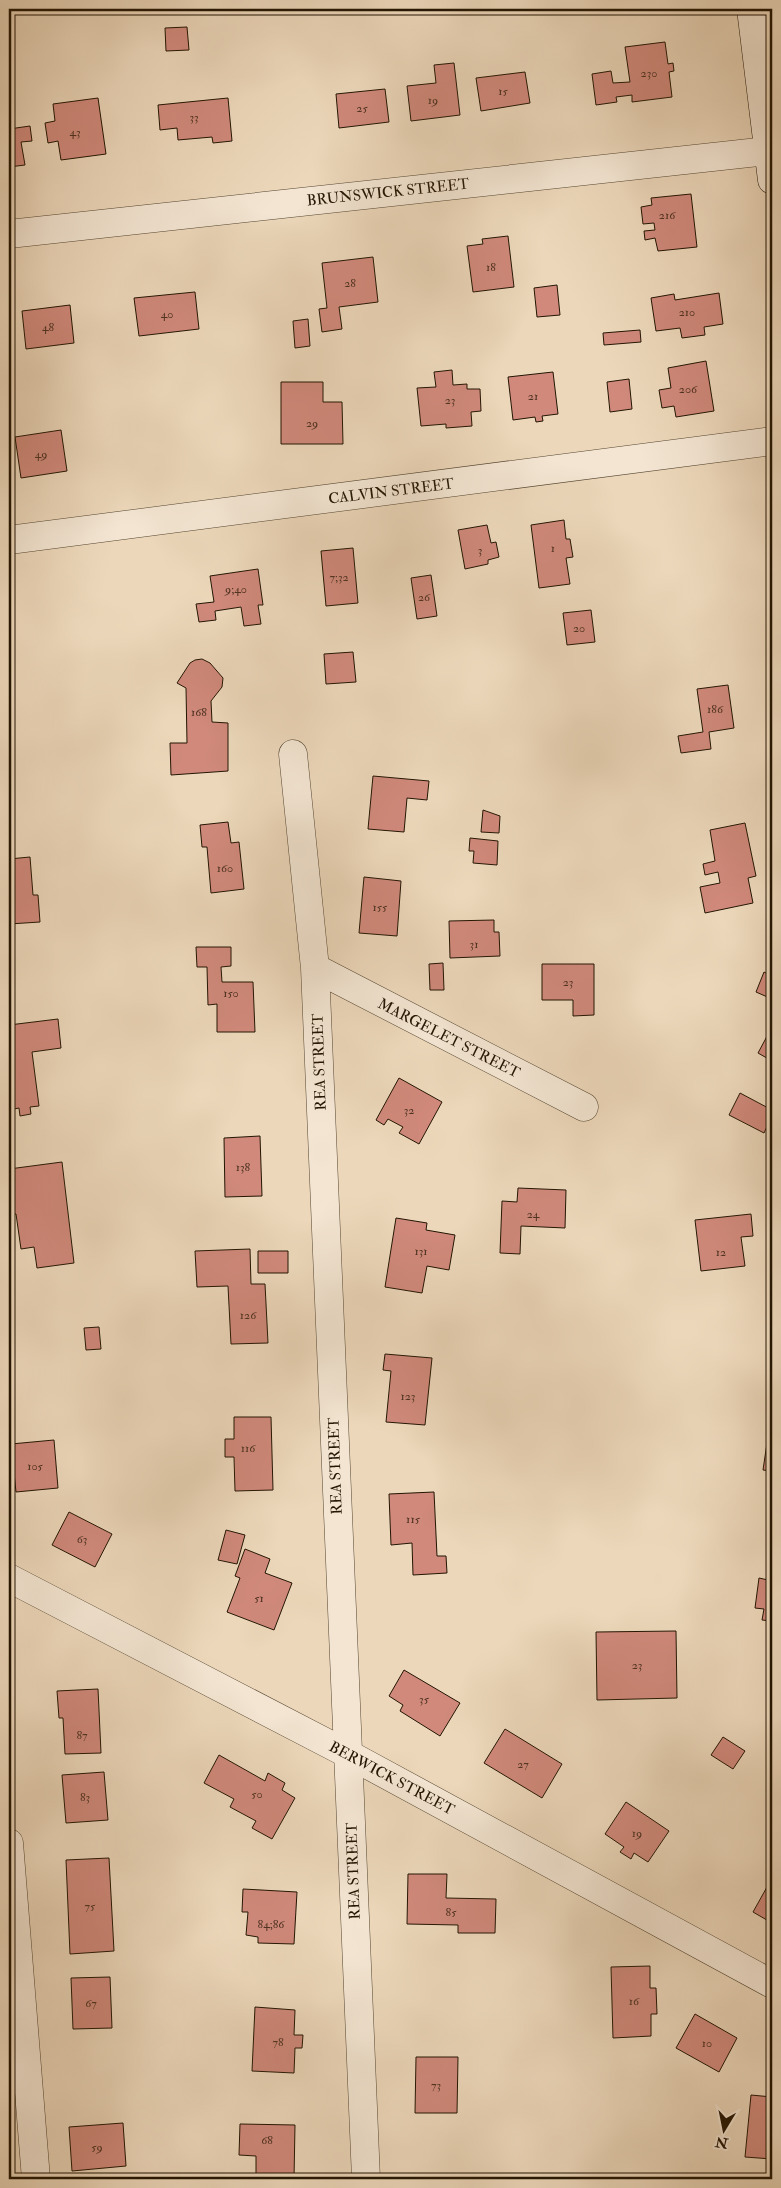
<svg xmlns="http://www.w3.org/2000/svg" width="781" height="2188" font-family="'IM FELL Double Pica',serif">
	<style>
		.building { fill: #d0897b; stroke: #231503 }
		.lines { fill: none; stroke-linecap: round; stroke-linejoin: round }
		.street-casing { stroke: #554631; stroke-width: 29 }
		.secondary-casing { stroke: #231503; stroke-width: 29 }
		.street { stroke: #f3e5d2; stroke-width: 28 }
		.secondary { stroke: #f3e5d2; stroke-width: 28 }
		.labels { text-anchor: middle; stroke-width: 4; stroke-linejoin: round; paint-order: stroke }
		.number-label { font-size: 12px; fill: #4e3221 }
		.street-label { font-size: 15px; fill: #231503; stroke: #f3e5d2 }
	</style>
	<rect width="100%" height="100%" fill="#ecd7ba"/>
	<filter id="stains"><feTurbulence type="fractalNoise" baseFrequency=".004" numOctaves="4"/><feColorMatrix values="0 0 0 0 .2 0 0 0 0 .09 0 0 0 0 .02 0 0 0 .5 -.17"/></filter>
	<radialGradient id="worn" r=".72"><stop offset=".6" stop-color="#630" stop-opacity="0"/><stop offset="1" stop-color="#630" stop-opacity=".3"/></radialGradient>
	<path class="building" d="M187,27L189,50L166,51L165,28Z
		M665,42L668,64L673,63L674,71L669,72L672,97L632,102V95L616,97L617,102L596,105L592,74L611,71L613,83L630,82L625,47Z
		M454,63L460,115L411,121L407,86L436,83L434,65Z
		M525,72L530,103L481,111L476,78Z
		M385,89L389,122L339,128L336,94Z
		M98,98L106,154L61,160L58,141L48,143L45,123L55,121L53,104Z
		M228,98L232,141L213,143L212,137L178,140L177,128L160,130L158,105Z
		M30,126L32,141L21,142L25,165L9,167V129Z
		M691,194L697,247L658,251L655,238L645,240L644,231L655,230L654,223L643,224L641,207L652,205L651,198Z
		M508,236L514,287L473,292L467,246L483,244L482,239Z
		M373,257L378,302L339,307L342,329L322,332L319,309L327,308L322,263Z
		M557,285L560,315L537,317L534,288Z
		M195,292L199,329L139,336L134,298Z
		M719,293L723,324L704,327L705,335L682,338L680,328L656,331L651,298L674,294L675,300Z
		M70,305L74,343L26,349L22,311Z
		M308,319L310,346L295,348L293,321Z
		M640,330L641,342L604,345L603,333Z
		M706,361L714,411L676,417L674,406L662,408L659,390L671,388L668,368Z
		M452,370L453,385L467,384V389H480L481,411L471,412L472,426L446,428V424L421,426L417,388L436,387L434,372Z
		M553,372L558,414L542,416L543,421L536,422L535,417L513,420L508,377Z
		M629,379L632,409L610,412L607,382Z
		M281,382H323V402H342L343,444H281Z
		M61,430L67,471L21,478L15,437Z
		M564,520L566,539H570L573,557L566,558L570,584L539,588L531,525Z
		M487,525L491,543L496,542L499,557L488,560V564L465,569L458,530Z
		M353,548L358,603L326,606L321,551Z
		M258,569L263,605H258L261,624L244,626L241,607L215,611L216,620L199,622L196,604L214,602L210,576Z
		M431,575L437,616L417,619L411,578Z
		M591,610L595,642L567,645L563,613Z
		M353,652L356,682L326,684L324,654Z
		M202,659L210,663L223,678L222,687L211,701L212,722L228,723V771L171,775L170,743H187L186,688L177,683L190,663L195,660Z
		M728,685L734,728L709,732L711,749L681,753L678,736L703,732L697,689Z
		M373,776L429,781L427,800L407,798L404,832L368,829Z
		M483,810L500,816L499,833L481,832Z
		M228,822L231,843L239,842L244,889L211,893L207,847H202L200,825Z
		M745,823L756,876L748,878L753,903L705,913L700,887L720,883L718,872L705,875L703,864L715,861L710,830Z
		M470,838L498,841L497,865L473,863L474,851H469Z
		M30,857L33,895H38L40,922L9,924V859Z
		M364,877L401,881L397,936L359,933Z
		M494,920V932H499L500,956L450,958L449,921Z
		M196,947H231V966L221,967L222,982H253L255,1032H217V1004L208,1005L207,967H197Z
		M443,963L444,990H430L429,964Z
		M542,964H594V1015L573,1016V1000H542Z
		M764,972L772,976V999L756,992Z
		M58,1019L61,1048L32,1052L39,1106L30,1107L31,1114L20,1116L19,1108L9,1110V1025Z
		M772,1027V1061L758,1053Z
		M399,1078L442,1102L419,1144L399,1133L403,1127L388,1119L384,1125L376,1120Z
		M740,1093L772,1110V1116L764,1133L729,1115Z
		M260,1136L262,1196L225,1197L224,1138Z
		M62,1162L74,1263L37,1268L34,1247L21,1249L16,1214L9,1215V1169Z
		M518,1188L566,1190L565,1228L521,1226L520,1254L500,1253L502,1201L517,1202Z
		M751,1214L753,1236L741,1237L745,1266L701,1271L695,1220Z
		M396,1218L427,1223L426,1230L455,1235L449,1270L427,1266L422,1293L385,1287Z
		M250,1249L251,1284H265L268,1343L231,1344L228,1286L197,1287L195,1251Z
		M258,1251H288V1273H258Z
		M99,1327L101,1349L86,1350L84,1328Z
		M385,1354L432,1358L425,1425L386,1422L391,1371L383,1370Z
		M234,1417H271L273,1490L235,1491L234,1457H225V1439H234Z
		M54,1440L58,1488L16,1492L11,1444Z
		M767,1443H772V1471L763,1470Z
		M434,1492L437,1556H446L447,1573L413,1575L412,1543L391,1545L389,1494Z
		M69,1512L112,1534L95,1567L52,1545Z
		M226,1530L245,1535L237,1564L218,1560Z
		M245,1549L270,1559L265,1573L292,1583L274,1630L227,1612L240,1578L235,1576Z
		M770,1566H772V1621L762,1620L764,1609L755,1608L759,1578L768,1580Z
		M676,1631L677,1698L597,1700L596,1632Z
		M404,1670L460,1703L440,1736L400,1711L403,1705L389,1696Z
		M98,1689L101,1753L65,1754L63,1718H59L57,1691Z
		M505,1729L562,1764L542,1798L484,1763Z
		M723,1737L745,1751L733,1769L711,1755Z
		M219,1755L265,1781L268,1773L285,1783L282,1790L295,1798L272,1839L252,1828L256,1821L230,1807L234,1799L204,1783Z
		M104,1772L108,1820L66,1823L62,1775Z
		M626,1802L669,1831L648,1862L634,1853L631,1859L620,1852L624,1847L605,1834Z
		M109,1858L114,1951L70,1954L66,1860Z
		M408,1874H447L446,1898L496,1899L495,1933H458V1925L407,1924Z
		M767,1887L772,1890V1923L753,1912Z
		M243,1889L297,1892L294,1944L258,1943V1937L246,1935L248,1912H242Z
		M650,1966V1988H656L657,2014H651V2036L613,2038L611,1967Z
		M110,1977L112,2028L73,2029L71,1978Z
		M255,2007L295,2010L294,2035H303L302,2048H295L294,2073L252,2071Z
		M695,2014L737,2038L719,2072L676,2048Z
		M416,2057H458L457,2113H415Z
		M751,2095L772,2097V2159L745,2157Z
		M123,2123L126,2166L72,2171L69,2127Z
		M240,2124L295,2125L294,2179H256V2156L239,2155Z"/>
	<g class="lines">
		<g class="street-casing">
			<path id="street" d="M9,234L768,151
				M9,540L772,441
				M293,754L315,968L366,2179
				M315,968L584,1107
				M9,1578L348,1754L772,1984
				M9,1843L36,2179"/>
		</g>
		<g class="secondary-casing">
			<path id="secondary" d="M751,9L772,180"/>
		</g>
		<use href="#street" class="street"/>
		<use href="#secondary" class="secondary"/>
	</g>
	<g class="labels">
		<g class="number-label">
			<text x="649" y="77">230</text>
			<text x="503" y="95">15</text>
			<text x="433" y="104">19</text>
			<text x="362" y="112">25</text>
			<text x="194" y="121">33</text>
			<text x="75" y="136">43</text>
			<text x="667" y="219">216</text>
			<text x="491" y="271">18</text>
			<text x="350" y="287">28</text>
			<text x="687" y="316">210</text>
			<text x="167" y="318">40</text>
			<text x="48" y="331">48</text>
			<text x="688" y="393">206</text>
			<text x="533" y="400">21</text>
			<text x="450" y="404">23</text>
			<text x="312" y="427">29</text>
			<text x="41" y="458">49</text>
			<text x="553" y="552">1</text>
			<text x="480" y="554">3</text>
			<text x="339" y="581">7;32</text>
			<text x="236" y="593">9;40</text>
			<text x="424" y="601">26</text>
			<text x="579" y="632">20</text>
			<text x="715" y="713">186</text>
			<text x="199" y="716">168</text>
			<text x="225" y="872">160</text>
			<text x="380" y="911">155</text>
			<text x="474" y="948">31</text>
			<text x="568" y="986">23</text>
			<text x="231" y="997">150</text>
			<text x="409" y="1114">32</text>
			<text x="243" y="1171">138</text>
			<text x="533" y="1218">24</text>
			<text x="421" y="1255">131</text>
			<text x="721" y="1256">12</text>
			<text x="248" y="1319">126</text>
			<text x="408" y="1400">123</text>
			<text x="248" y="1452">116</text>
			<text x="35" y="1470">105</text>
			<text x="413" y="1523">115</text>
			<text x="82" y="1543">63</text>
			<text x="259" y="1602">51</text>
			<text x="637" y="1669">23</text>
			<text x="424" y="1703">35</text>
			<text x="82" y="1739">87</text>
			<text x="523" y="1768">27</text>
			<text x="257" y="1798">50</text>
			<text x="85" y="1801">83</text>
			<text x="637" y="1837">19</text>
			<text x="90" y="1910">75</text>
			<text x="451" y="1916">85</text>
			<text x="271" y="1928">84;86</text>
			<text x="634" y="2005">16</text>
			<text x="91" y="2007">67</text>
			<text x="278" y="2046">78</text>
			<text x="707" y="2047">10</text>
			<text x="436" y="2089">73</text>
			<text x="267" y="2144">68</text>
			<text x="97" y="2151">59</text>
		</g>
		<g class="street-label">
			<text transform="translate(388 192) rotate(-6)" y="5">BRUNSWICK STREET</text>
			<text transform="translate(391 491) rotate(-7)" y="5">CALVIN STREET</text>
			<text transform="translate(449 1038) rotate(27)" y="5">MARGELET STREET</text>
			<text transform="translate(319 1062) rotate(-92)" y="5">REA STREET</text>
			<text transform="translate(335 1466) rotate(-92)" y="5">REA STREET</text>
			<text transform="translate(392 1778) rotate(28)" y="5">BERWICK STREET</text>
			<text transform="translate(353 1871) rotate(-92)" y="5">REA STREET</text>
		</g>
	</g>
	<rect width="781" height="2188" fill="none" stroke="#ecd7ba" stroke-width="30"/>
	<rect x="10" y="10" width="761" height="2168" fill="none" stroke="#231503" stroke-width="2.5"/>
	<rect x="15" y="15" width="751" height="2158" fill="none" stroke="#231503"/>
	<g transform="translate(724 2130) rotate(190)" stroke="#f3e5d2" stroke-width="4" paint-order="stroke">
	<path d="M0-4L9 19L0 12L-9 19Z" fill="#231503"/>
	<text y="-8" font-size="14" font-weight="bold" text-anchor="middle" fill="#231503">N</text>
	</g>
	<rect width="100%" height="100%" filter="url(#stains)"/>
	<rect width="100%" height="100%" fill="url(#worn)"/>
</svg>
